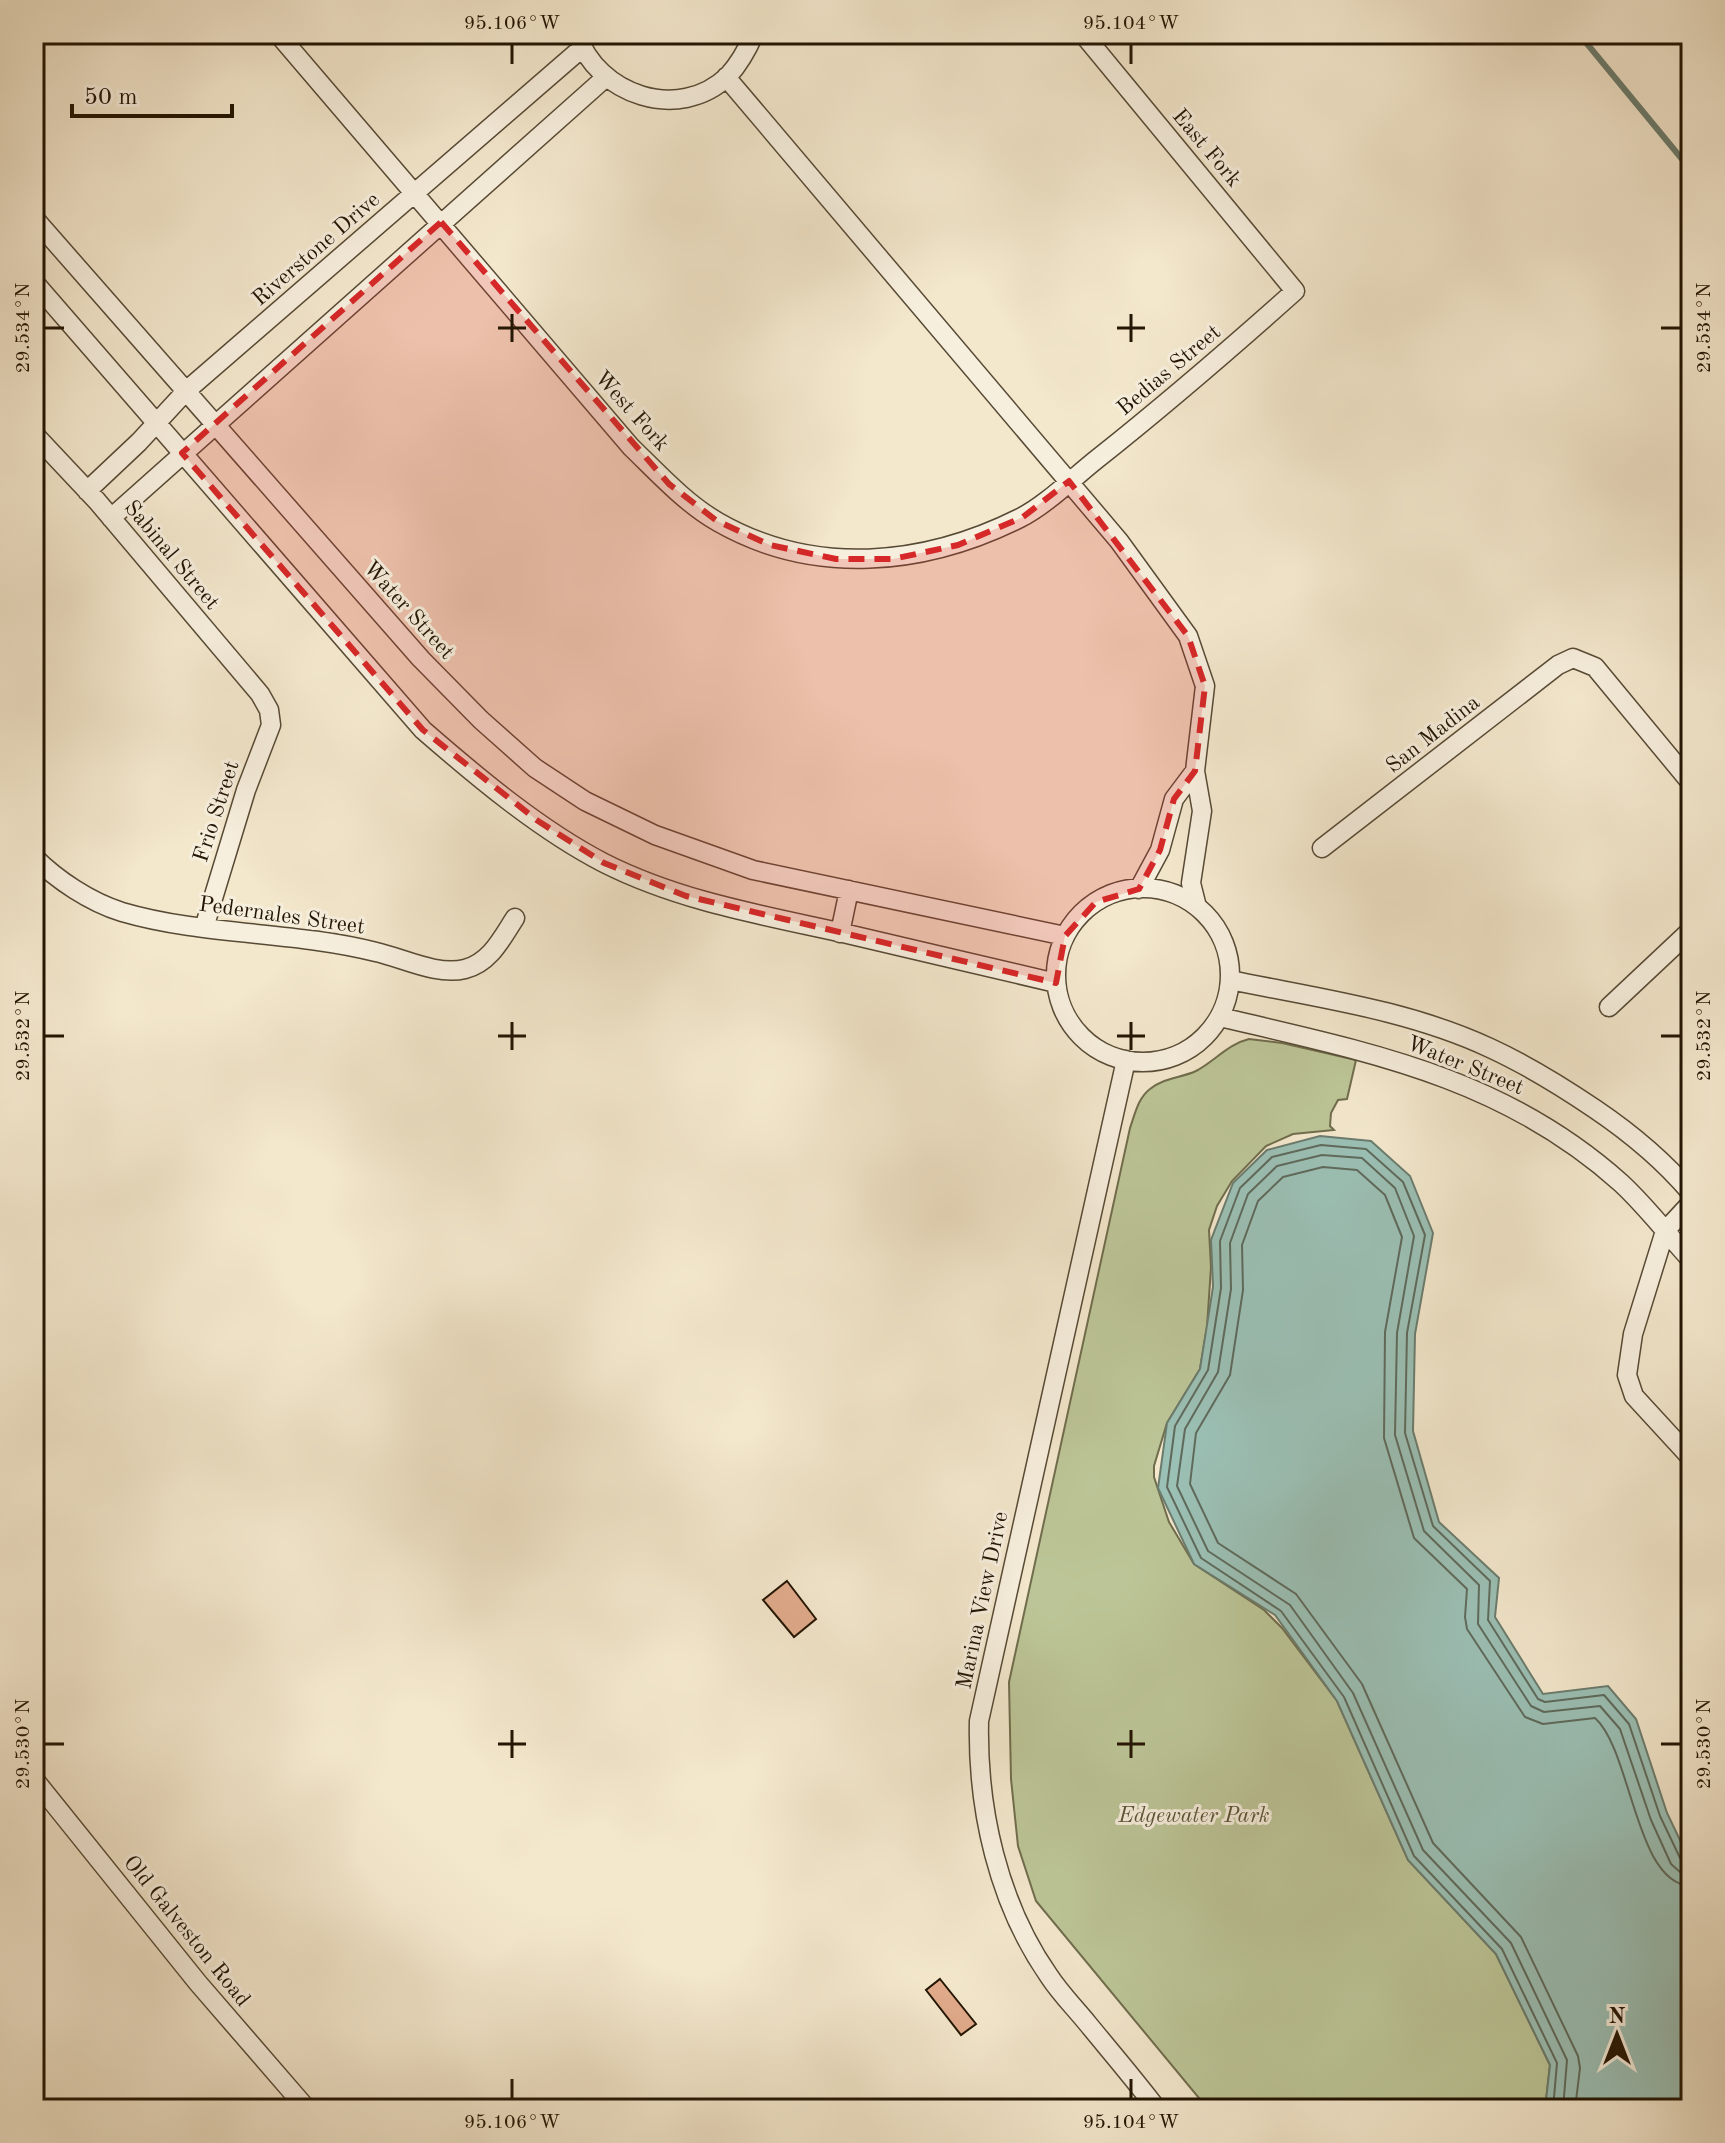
<svg xmlns="http://www.w3.org/2000/svg" width="1725" height="2143" font-family="'Old Standard TT',serif">
	<style>
		.green { fill: #bcc597; stroke: #706d4d; stroke-width: 2 }
		.water { fill: #9bc0b5; stroke: #6b7c6e; stroke-width: 2 }
		.lines { fill: none; stroke-linecap: round; stroke-linejoin: round }
		.shore { stroke: #5f6a5c; stroke-width: 2 }
		.stream { stroke: #6b7c6e; stroke-width: 6 }
		.building { fill: #e1ab8b; stroke: #231503; stroke-width: 2 }
		.street-casing { stroke: #574a35; stroke-width: 21 }
		.street { stroke: #f7efde; stroke-width: 18 }
		.marked { fill: #d62828; fill-opacity: 0.2; stroke: #d62828; stroke-width: 6; stroke-dasharray: 16 10; stroke-linejoin: round }
		.ticks { fill: none; stroke: #231503; stroke-width: 3 }
		.labels { text-anchor: middle; stroke-width: 6; stroke-linejoin: round; paint-order: stroke }
		.street-label { font-size: 22px; fill: #231503; stroke: #f7efde }
		.park-label { font-size: 22px; font-style: italic; fill: #595337; stroke: #f7efde }
		.neatline { fill: none; stroke: #231503; stroke-width: 3 }
		.ticks-label { font-size: 20px; text-anchor: middle; fill: #231503 }
	</style>
	<rect width="100%" height="100%" fill="#f3e7cc"/>
	<filter id="stains"><feTurbulence type="fractalNoise" baseFrequency=".0025" numOctaves="4"/><feColorMatrix values="0 0 0 0 .2 0 0 0 0 .09 0 0 0 0 .02 0 0 0 .5 -.17"/></filter>
	<radialGradient id="worn" r=".72"><stop offset=".6" stop-color="#630" stop-opacity="0"/><stop offset="1" stop-color="#630" stop-opacity=".3"/></radialGradient>
	<path class="green" d="M1249,1039L1282,1043L1356,1060L1347,1099L1338,1100L1331,1113L1330,1126L1334,1130L1293,1134L1266,1146L1232,1181L1217,1206L1209,1230L1211,1267L1207,1327L1200,1369L1167,1423L1154,1466V1477L1169,1522L1194,1564L1264,1610L1282,1628L1337,1701L1408,1860L1496,1954L1550,2065L1545,2109H1208L1036,1901L1018,1846L1011,1779L1009,1682L1130,1128C1135,1114 1138,1098 1150,1089C1163,1078 1181,1078 1196,1071C1215,1061 1228,1044 1249,1039Z"/>
	<path class="water" d="M1320,1136L1371,1141L1410,1176L1433,1233L1415,1334L1413,1431L1439,1522L1499,1578L1495,1617L1543,1694L1608,1686L1636,1719L1667,1813L1691,1863V2109H1545L1550,2065L1496,1954L1408,1860L1337,1701L1275,1615L1194,1564L1158,1488L1167,1423L1200,1369L1213,1287L1211,1240L1233,1183L1267,1150Z"/>
	<g class="lines">
		<path class="shore" d="M1553,2109L1557,2063L1502,1949L1414,1856L1344,1697L1281,1611L1201,1558L1167,1487L1175,1426L1208,1370L1221,1288L1220,1241L1240,1188L1272,1157L1321,1145L1366,1149L1403,1182L1425,1235L1407,1333L1405,1433L1433,1526L1490,1581L1488,1620L1538,1699L1545,1702L1604,1695L1629,1724L1660,1816L1681,1860L1691,1864
			M1563,2109L1567,2060L1511,1943L1423,1850L1353,1693L1290,1605L1208,1551L1177,1486L1185,1429L1218,1372L1231,1289L1230,1243L1248,1194L1277,1166L1322,1155L1362,1158L1395,1188L1414,1236L1397,1333L1395,1435L1424,1531L1479,1585L1478,1624L1531,1706L1544,1712L1600,1706L1620,1729L1651,1820L1671,1864L1680,1872L1691,1874
			M1575,2109L1580,2068L1578,2056L1521,1937L1433,1843L1362,1684L1296,1594L1218,1543L1190,1484L1196,1433L1230,1375L1243,1290L1242,1245L1258,1201L1283,1177L1323,1167L1357,1170L1385,1195L1402,1237L1385,1332L1384,1438L1414,1538L1467,1589L1465,1617L1467,1629L1525,1717L1543,1724L1595,1718C1632,1751 1635,1884 1691,1886"/>
		<path class="stream" d="M1579,34L1691,170"/>
	</g>
	<path class="building" d="M787,1581L816,1619L794,1637L763,1600Z
		M940,1979L976,2024L961,2035L926,1990Z"/>
	<g class="lines">
		<g class="street-casing">
			<path id="street" d="M278,34L631,447C658,473 685,503 718,522C814,577 924,566 1020,518C1046,505 1073,478 1097,459C1165,405 1230,349 1295,291L1083,34
				M577,34C597,95 679,123 728,76C740,63 747,50 754,34
				M726,77L1119,541L1188,636L1205,686L1195,771L1202,811L1191,883L1197,907
				M34,218L421,659L481,720L535,768L585,801L655,835L753,870L1065,936
				M34,282L423,730C477,777 540,830 604,863C679,901 762,915 843,933C914,950 985,966 1056,983
				M34,434L97,501L260,694L269,710L271,725L246,790L204,928
				M87,491L139,442L186,391L582,48
				M111,518L605,78
				M1322,848L1558,665L1573,658L1595,667L1691,783
				M34,857C57,880 90,902 122,912C204,936 293,931 376,952C403,958 437,976 465,969C490,963 502,938 515,918
				M1056 975a87 87 0 1 1 174 0a87 87 0 1 1-174 0Z
				M1139,889L1160,850L1174,799L1195,771
				M840,933L849,890
				M1230,980C1317,998 1409,1010 1490,1048C1527,1065 1561,1086 1595,1109C1629,1132 1664,1161 1691,1193
				M1609,1007L1691,930
				M1220,1017C1368,1052 1503,1077 1621,1183C1646,1206 1668,1235 1691,1260
				M1126,1060L979,1721C977,1809 998,1903 1049,1976C1060,1993 1075,2008 1088,2024C1111,2052 1135,2080 1157,2109
				M1691,1203L1665,1231L1633,1334L1627,1375L1634,1396L1691,1458
				M34,1779L198,1983L307,2109"/>
		</g>
		<use href="#street" class="street"/>
	</g>
	<path class="marked" d="M441,222L669,484L717,521L770,545L836,559H893L958,545L1023,517L1069,481L1188,636L1205,686L1195,771L1174,799L1160,850L1139,889L1096,902L1065,936L1056,983L686,896L604,863L538,821L423,730L182,453Z"/>
	<path class="ticks" d="M512,44V64M1131,44V64M512,314V342M1131,314V342M44,328H64M498,328H526M1117,328H1145M1661,328H1681M512,1022V1050M1131,1022V1050M44,1036H64M498,1036H526M1117,1036H1145M1661,1036H1681M512,1730V1758M1131,1730V1758M44,1744H64M498,1744H526M1117,1744H1145M1661,1744H1681M512,2079V2099M1131,2079V2099"/>
	<g class="labels">
		<g class="street-label">
			<text transform="translate(1208 147) rotate(50)" y="8">East Fork</text>
			<text transform="translate(315 248) rotate(-41)" y="8">Riverstone Drive</text>
			<text transform="translate(1168 369) rotate(-40)" y="8">Bedias Street</text>
			<text transform="translate(633 410) rotate(48)" y="8">West Fork</text>
			<text transform="translate(173 554) rotate(50)" y="8">Sabinal Street</text>
			<text transform="translate(410 609) rotate(48)" y="8">Water Street</text>
			<text transform="translate(1432 733) rotate(-38)" y="8">San Madina</text>
			<text transform="translate(215 811) rotate(-72)" y="8">Frio Street</text>
			<text transform="translate(282 914) rotate(8)" y="8">Pedernales Street</text>
			<text transform="translate(1466 1064) rotate(22)" y="8">Water Street</text>
			<text transform="translate(981 1600) rotate(-78)" y="8">Marina View Drive</text>
			<text transform="translate(188 1930) rotate(51)" y="8">Old Galveston Road</text>
		</g>
		<g class="park-label">
			<text x="1194" y="1822">Edgewater Park</text>
		</g>
	</g>
	<rect width="1725" height="2143" fill="none" stroke="#f3e7cc" stroke-width="88"/>
	<g transform="translate(1617 2035)" stroke="#f7efde" stroke-width="6" paint-order="stroke">
	<path d="M0-6L14 30L0 20L-14 30Z" fill="#231503"/>
	<text y="-12" font-size="22" font-weight="bold" text-anchor="middle" fill="#231503">N</text>
	</g>
	<path d="M72 104v12h160v-12" fill="none" stroke="#231503" stroke-width="4"/>
	<text x="84" y="104" font-size="24" fill="#231503" stroke="#f7efde" stroke-width="6" paint-order="stroke">50 m</text>
	<rect x="44" y="44" width="1637" height="2055" class="neatline"/>
	<g class="ticks-label">
		<text x="512" y="29">95.106°W</text>
		<text x="1131" y="29">95.104°W</text>
		<text transform="translate(22 328) rotate(-90)" y="7">29.534°N</text>
		<text transform="translate(1703 328) rotate(-90)" y="7">29.534°N</text>
		<text transform="translate(22 1036) rotate(-90)" y="7">29.532°N</text>
		<text transform="translate(1703 1036) rotate(-90)" y="7">29.532°N</text>
		<text transform="translate(22 1744) rotate(-90)" y="7">29.530°N</text>
		<text transform="translate(1703 1744) rotate(-90)" y="7">29.530°N</text>
		<text x="512" y="2128">95.106°W</text>
		<text x="1131" y="2128">95.104°W</text>
	</g>
	<rect width="100%" height="100%" filter="url(#stains)"/>
	<rect width="100%" height="100%" fill="url(#worn)"/>
</svg>
